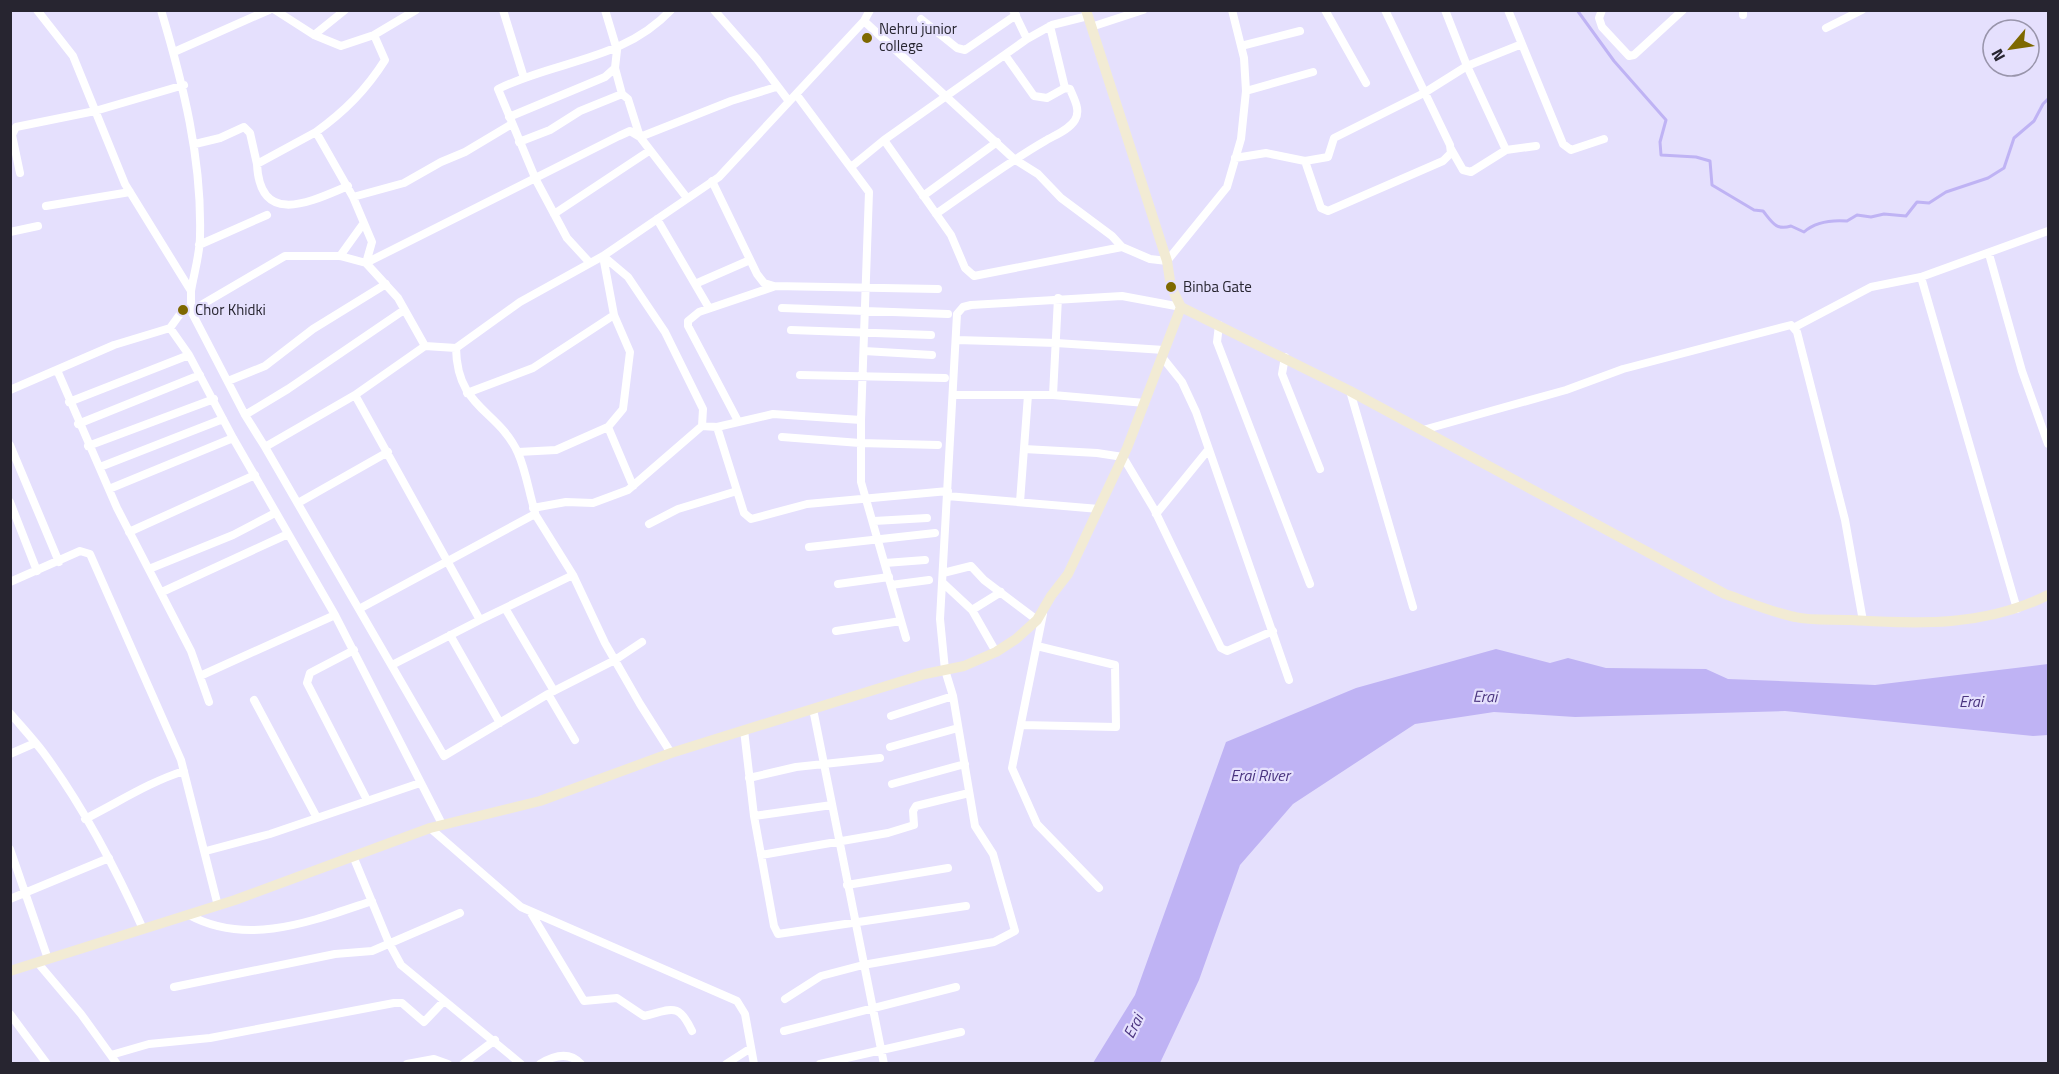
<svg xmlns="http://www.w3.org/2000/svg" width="2059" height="1074" font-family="'Titillium Web',sans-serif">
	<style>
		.water { fill: #bfb3f4 }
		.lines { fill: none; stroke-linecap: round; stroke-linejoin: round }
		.stream { stroke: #bfb3f4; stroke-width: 3 }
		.street { stroke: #fff; stroke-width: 8 }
		.secondary { stroke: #f2ebd4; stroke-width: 10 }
		.poi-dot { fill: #7e6800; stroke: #e5e0fd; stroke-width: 2 }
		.labels { text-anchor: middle; stroke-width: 4.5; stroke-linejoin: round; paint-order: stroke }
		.poi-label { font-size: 15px; fill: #272530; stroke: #e5e0fd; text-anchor: start }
		.water-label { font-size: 16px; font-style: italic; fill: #4a347f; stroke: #e5e0fd }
	</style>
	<rect width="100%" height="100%" fill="#e5e0fd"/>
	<path class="water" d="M1496,649L1550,663L1568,658L1606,668L1706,669L1728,679L1875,685L2048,664V735L2033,736L1785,711L1575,717L1494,712L1415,724L1293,804L1240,865L1199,980L1160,1063H1093L1135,995L1226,742L1356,688Z"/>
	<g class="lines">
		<path class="stream" d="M1577,10L1614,61L1666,120L1660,142L1661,155L1696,157L1710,161L1712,185L1754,210L1763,211C1772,222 1776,231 1791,226L1804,232C1815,222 1833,220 1847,221L1857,215L1871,217L1884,214L1906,216L1917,202L1929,203L1946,192L1988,178L2004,168L2014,138L2034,121L2043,104L2048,99"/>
		<path class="street" d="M37,10L73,56L125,184L191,291V311L245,415L265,447L355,395L425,346
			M161,10C183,84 202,158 200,236C200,254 194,273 191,291
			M275,10L314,35L341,46L374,35L416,10
			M503,10L524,78
			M605,10L617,50L615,68L622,94L628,99L640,137L687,198
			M714,10L757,59L788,100
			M1013,10L1027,39
			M1325,10L1366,83
			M1445,10L1467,66L1506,150
			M1508,10L1563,144L1571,150L1604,139
			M1602,10L1599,18L1602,27L1629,56L1634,55L1683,10
			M1743,10V15
			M921,19L957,48L965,50L1016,15
			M864,21L1014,159L1038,174L1061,198L1112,236L1122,247L1150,259L1167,261L1227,187L1241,139L1246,91L1244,58L1232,10
			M1091,27L1143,10
			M1826,28L1862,10
			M314,35L345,10
			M1241,46L1300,31
			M174,52L269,10
			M1005,55L1034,96L1047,98L1065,88
			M1246,91L1313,72
			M796,94L869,192L861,420
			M509,117L605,77L615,68
			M884,140L951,235L965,268L974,276L1122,247
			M519,142L550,130L580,111L622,94
			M195,144L220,138L244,127L250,133L257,164L316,132
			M1451,149L1463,170L1471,172L1506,150L1536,146
			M1235,158L1266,153L1305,161L1328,157L1334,138L1424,93L1467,66L1522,44
			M1305,161L1321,208L1328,211L1443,161L1451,153L1450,145L1385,10
			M257,164C260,228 312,201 348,186
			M851,167L884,140L1027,39L1052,25L1088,16
			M20,173L12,135L16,127L95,111L184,85
			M712,181L757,274L764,283L774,286L938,289
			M923,196L997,142
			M353,197L404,183L441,162L465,152L512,124
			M46,206L130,192
			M554,214L649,151
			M936,214C972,189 1007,163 1045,141C1055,135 1069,130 1075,120C1081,110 1074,99 1070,89L1065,88L1050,26
			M657,219L709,308
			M10,232L38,226
			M199,245L267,215
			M1989,254L2022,371L2048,444
			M340,256L363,224
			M366,263L619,136L630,131L640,137L731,101L776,87
			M366,263L372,242L353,197L316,132C345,111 366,90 385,60L374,35
			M590,263L567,238L536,180L498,89C557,60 623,61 671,10
			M1921,277L2017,609
			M695,284L750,260
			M782,308L948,314
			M1219,325L1217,342L1310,584
			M1795,327L1871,287L1921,277L2048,231
			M170,328L189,355L233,438L335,615L442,824
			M791,330L931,335
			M956,340L1056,343L1164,350
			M456,348C457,409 498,409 518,453C526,471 529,493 535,512
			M864,351L932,355
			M1162,357L1182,382L1196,412L1289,680
			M1285,357L1282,374L1320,469
			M57,370L117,508L191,651L209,702
			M800,375L945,378
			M228,381L265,366L313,329L386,284
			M10,390L114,345L170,328L183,310L191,311L285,256H340L366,263L398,298L425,346L456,348L520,302L603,256L719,177L864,21L870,10
			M1350,391L1413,607
			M467,393L533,368L614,315
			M355,395L480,620L392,665
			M953,395H1053L1145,403
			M1053,395L1058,298
			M69,402L189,355
			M245,415L288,389L404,310
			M738,421L688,326V321L699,312L773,287
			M78,424L200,375
			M717,427L744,513L751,519L807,504L948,491
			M1423,430L1566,390L1623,369L1791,325L1797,332L1845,520L1863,621
			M782,437L860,443L938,445
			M10,445L59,562
			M88,446L214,399
			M265,447L444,756L548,694L615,660L642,642
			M1024,449L1097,453L1123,457L1154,509L1221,648L1227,651L1273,631
			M518,452L556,450L608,427
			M100,467L223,419
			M633,486L608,427L623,409L630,352L614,315L603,256L628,277L665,332L703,409L702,426
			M109,489L233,438
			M947,496L1099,509
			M10,502L37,571
			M1020,502L1028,395
			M298,503L388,452
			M533,508L566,502L593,503L628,490L702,426L717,427L773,414L861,420V482L906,638
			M1156,514L1208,450
			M874,521L927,518
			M649,524L678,509L737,491
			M129,532L255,475
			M809,547L935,533
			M885,563L925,560
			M149,569L233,535L275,513
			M943,573L971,566L984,580L1037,620
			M10,582L80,551L90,554L181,760L218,906
			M943,583L972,610L996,652
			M838,584L889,577
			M891,585L929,580
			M162,592L288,534
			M505,608L573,575
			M359,609L535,514L573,575L605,643L640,704L671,753
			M972,610L1001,592
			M1043,614L1012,768L1037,824L1099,888
			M480,620L505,608L554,691
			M836,631L901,621
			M450,635L500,723
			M354,650L310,673L307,683L367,800
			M200,676L335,615
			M548,694L575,740
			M254,700L316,816
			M813,709L884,1064
			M10,713C21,726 33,739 43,752C83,806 115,867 143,929
			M891,716L953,696
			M1021,725L1116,727L1115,665L1037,646
			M744,730L754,816L774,926L778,934L966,906
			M890,747L958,728
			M10,754L35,743
			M749,778L796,767L880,758
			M892,784L965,764
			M754,816L832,805
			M85,819C119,802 149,782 184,771
			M430,828L521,907L737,1001L745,1014L754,1064
			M10,849L48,959
			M206,851L270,834L420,783
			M761,855L888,833L914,825L913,811L916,806L969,793
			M353,856L389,943L401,965L521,1064
			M847,885L948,868
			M10,899L109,858
			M531,913L584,1001L617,998L644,1016C671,1010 678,1001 692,1031
			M189,915C248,947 312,921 372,901
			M37,962L81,1014L117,1064
			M174,987L335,954L372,951L460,913
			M785,999L821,976L863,965L994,942L1015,931L993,854L975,826L953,696L945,670L940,619L957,314L963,307L971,305L1122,296L1181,307
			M10,1014L47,1064
			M784,1031L956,987
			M111,1055L149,1044L210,1038L394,1003H402L424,1022L443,1002
			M407,1064L434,1059L448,1064
			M463,1064L495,1040
			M540,1064C553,1056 569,1051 581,1064
			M726,1064L751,1048
			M820,1064L961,1032"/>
		<path class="secondary" d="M1086,10L1167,261L1171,287L1181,307L1350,391L1725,594C1748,602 1771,612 1795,617C1812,621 1832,619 1850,620C1920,624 1984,627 2048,595
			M10,971L235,900L430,828L540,801L671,753L925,674L964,666L996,652L1016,639L1037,620L1051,596L1068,574L1127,448L1181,307"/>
	</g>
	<g class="poi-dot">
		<circle cx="867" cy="38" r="6"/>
		<circle cx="1171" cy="287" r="6"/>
		<circle cx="183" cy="310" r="6"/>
	</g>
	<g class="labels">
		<g class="poi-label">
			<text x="879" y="34">Nehru junior<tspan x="879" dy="17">college</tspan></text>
			<text x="1183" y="292">Binba Gate</text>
			<text x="195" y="315">Chor Khidki</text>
		</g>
		<g class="water-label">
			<text transform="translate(1485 696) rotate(1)" y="6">Erai</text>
			<text x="1971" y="707">Erai</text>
			<text x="1260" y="781">Erai River</text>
			<text transform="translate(1133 1026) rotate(-63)" y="6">Erai</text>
		</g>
	</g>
	<rect width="2059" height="1074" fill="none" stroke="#272530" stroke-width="24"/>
	<g transform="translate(2011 48) rotate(241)"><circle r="28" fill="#e5e0fd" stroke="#9995ab" stroke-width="1.5"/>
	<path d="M0-4.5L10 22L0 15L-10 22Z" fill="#7e6800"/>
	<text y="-9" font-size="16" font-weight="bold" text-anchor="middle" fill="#272530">N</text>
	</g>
</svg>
